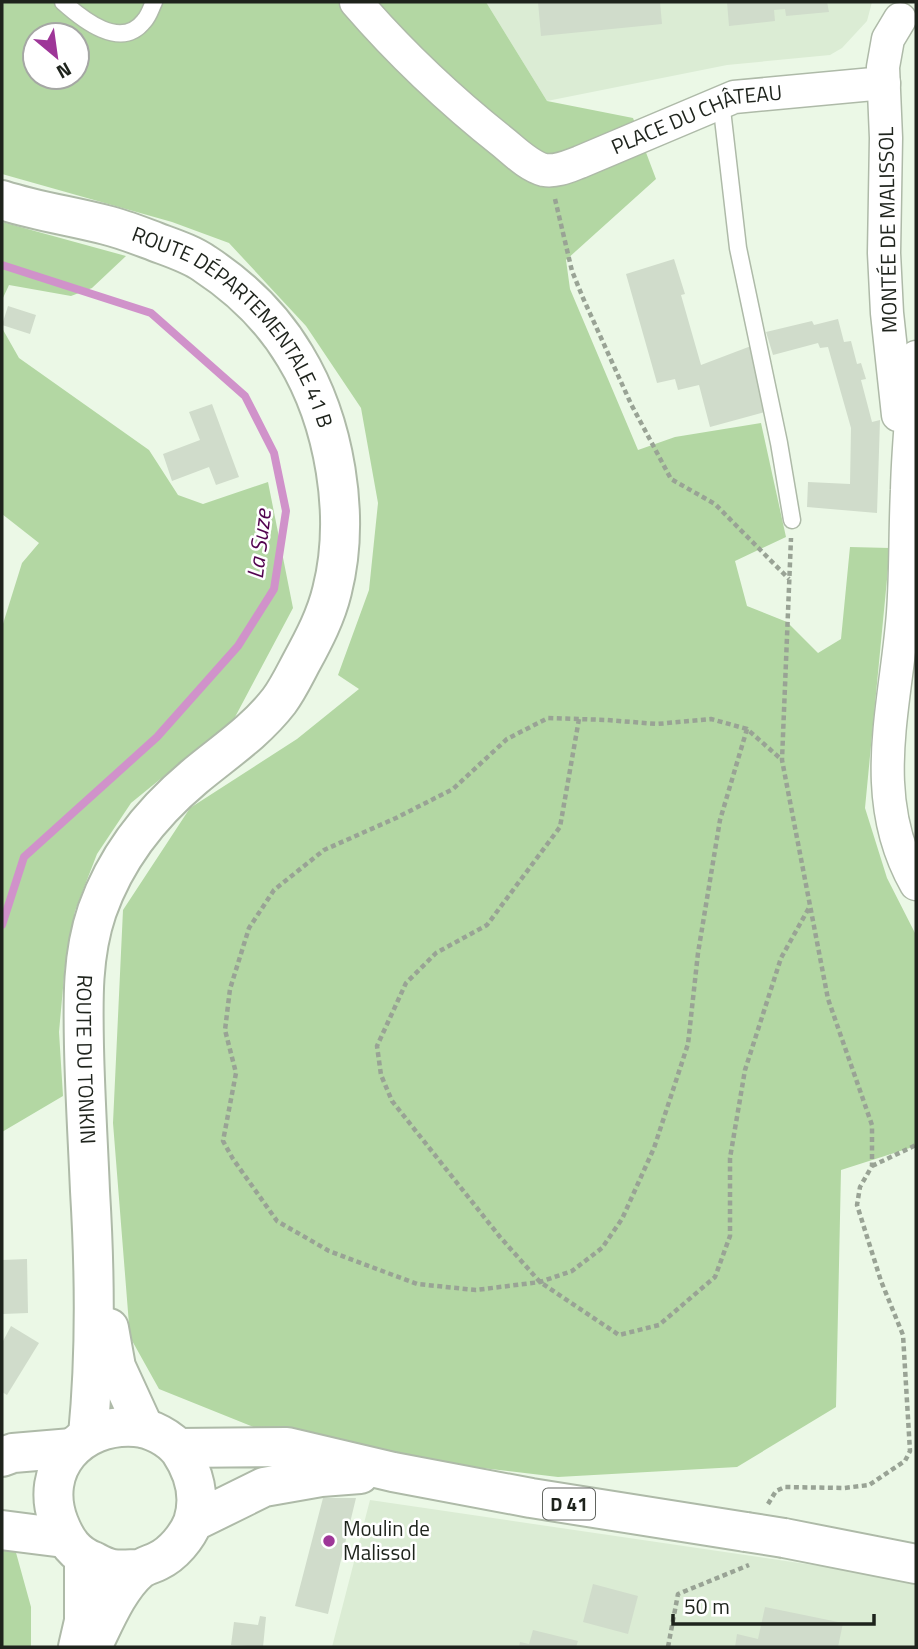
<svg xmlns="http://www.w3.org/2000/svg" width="918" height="1649" font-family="'Titillium Web',sans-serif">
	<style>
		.built { fill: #dbecd4 }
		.green { fill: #b3d7a3; fill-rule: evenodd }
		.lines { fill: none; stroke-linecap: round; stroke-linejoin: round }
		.stream { stroke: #d092ca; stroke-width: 8 }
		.building { fill: #d0dccb }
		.lane-casing { stroke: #aebaa8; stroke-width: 19 }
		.street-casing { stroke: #aebaa8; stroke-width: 35 }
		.secondary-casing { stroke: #aebaa8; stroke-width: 42 }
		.primary-casing { stroke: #aebaa8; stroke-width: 42 }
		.path { stroke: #99a395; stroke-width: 4.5; stroke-dasharray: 5 3.5; stroke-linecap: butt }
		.lane { stroke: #fff; stroke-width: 16 }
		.street { stroke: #fff; stroke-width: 32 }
		.secondary { stroke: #fff; stroke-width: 38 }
		.primary { stroke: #fff; stroke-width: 38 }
		.primary-bridge-casing { stroke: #aebaa8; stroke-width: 42; stroke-linecap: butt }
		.primary-bridge { stroke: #fff; stroke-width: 38 }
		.poi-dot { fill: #9e3698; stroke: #fff; stroke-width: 2.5 }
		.labels { text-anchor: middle; stroke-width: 5; stroke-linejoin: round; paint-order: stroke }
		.shield { fill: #fff; stroke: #626560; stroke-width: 2 }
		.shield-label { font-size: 19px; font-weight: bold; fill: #1e231c }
		.street-label { font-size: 21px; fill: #1e231c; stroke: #fff }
		.poi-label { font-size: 21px; fill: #1e231c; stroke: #fff; text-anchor: start }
		.water-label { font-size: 23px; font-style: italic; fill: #52034f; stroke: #fff }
	</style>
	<rect width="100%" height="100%" fill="#ebf8e6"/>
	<path class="built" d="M486,2H872L867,21L842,48L830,55L727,65L547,101Z
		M370,1500L840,1569L916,1584V1647H332Z"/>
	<path class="green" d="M2,2H486L547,101L633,118L656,179L566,260L570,289L638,450L675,437L761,423L786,537L735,561L747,606L787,622L818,653L841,639L850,547L890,548L865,808L887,878L916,935V1146L841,1170L836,1407L737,1467L558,1477L414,1460L261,1430L159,1389L130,1337L113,1123L123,910L190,808L297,739L359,689L338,675L369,590L378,503L361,408L306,326L229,243L172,222L2,174ZM35,35H77V77H35Z
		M2,222L126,256L92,288L71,296L9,285L2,300Z
		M2,328L19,358L149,450L178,495L203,504L268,482L293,608L234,719L131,803L97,854L75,911L65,966L59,1032L63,1096L2,1132V627L22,563L39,543L2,514Z
		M2,1549H15L31,1607V1647H2Z"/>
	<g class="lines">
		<path class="stream" d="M2,265L151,313L245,396L274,453L286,511L274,589L238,646L157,737L24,857L2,925"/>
	</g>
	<path class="building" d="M538,2H660L662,24L541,36Z
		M727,2H827L829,12L786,16L785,9L774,10L775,21L729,26Z
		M674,259L685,294L681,295L701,365L751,346L765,412L710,427L699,385L678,390L675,379L657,383L626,274Z
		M8,306L36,315L30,334L2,325Z
		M838,319L844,342L851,341L857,364L861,363L866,379L861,380L872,422L880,420L877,513L807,507L808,482L850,484L851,428L828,347L820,348L818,343L773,355L766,332L812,321L814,325Z
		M212,404L239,477L216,485L209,467L172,481L163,454L200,440L189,412Z
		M27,1259L28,1313L3,1314L2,1260Z
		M11,1326L39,1343L7,1395L2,1392V1343Z
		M323,1498H356L328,1614L295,1606Z
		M593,1584L638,1596L628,1634L583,1622Z
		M765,1607L843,1623L838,1647H735L737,1634L758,1639Z
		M260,1616L266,1617L263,1647L231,1645L234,1622L258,1625Z
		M533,1630L578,1641L576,1647H519L520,1642L529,1644Z"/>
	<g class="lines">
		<g class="lane-casing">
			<path id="lane" d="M63,2C82,19 121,51 144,21C149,16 151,8 154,2
				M721,101L738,248L779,443L792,520"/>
		</g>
		<g class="street-casing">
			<g id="street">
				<path id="s1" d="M356,2C400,53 451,101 504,143C516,153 529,166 544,170C557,172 569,166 580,162L734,97L884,83"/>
				<path d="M916,357C913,401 908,445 907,490C905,531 906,572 903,613C896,707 866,796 916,884"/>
				<path d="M898,415L887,313L884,253L886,138L883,67L888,39L900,19"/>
			</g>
		</g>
		<g class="secondary-casing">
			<g id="secondary">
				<path id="s2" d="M2,200C36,211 71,216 106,225C123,229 140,236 156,242C172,248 191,254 205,264C240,287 273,319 295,356C335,422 351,516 332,591C326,616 314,639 302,661C295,674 288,689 279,701C255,732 224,752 194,777C151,813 116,857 97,911C82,955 83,1000 84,1047C85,1095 88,1143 90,1191C95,1273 96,1354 88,1435"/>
				<path d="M109,1328L116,1367L144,1428"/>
				<path d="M2,1457L13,1453L72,1448"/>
				<path d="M2,1530L64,1538"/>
			</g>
		</g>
		<g class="primary-casing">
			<path id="primary" d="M178,1448L287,1447L393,1472L531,1498L746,1532
				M193,1522L264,1487L321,1477L360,1474
				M784,1538L916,1564
				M78,1647L84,1621V1558
				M92,1647C104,1623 118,1588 139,1570C144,1566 152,1564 158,1561C173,1554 187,1537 193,1522C201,1497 194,1472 180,1451C170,1438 151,1428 135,1427C79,1423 38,1469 59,1523C66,1541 75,1554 93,1561C99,1564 106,1568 113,1569C121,1570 131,1569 140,1569"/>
		</g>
		<path class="path" d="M555,199L572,271L583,298L631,404L671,479L715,504L789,579
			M579,719L560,827L487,925L436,953L406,983L377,1046L381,1075L392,1101L500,1237L540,1282L619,1335L659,1325L715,1277L730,1236V1158L745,1070L781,958L810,906
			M747,729L711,719L657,724L607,720L548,718L507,739L453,789L396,818L324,850L274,890L249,928L230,989L225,1030L236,1073L223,1141L233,1159L277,1221L329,1251L417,1284L476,1290L540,1282L572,1271L602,1248L622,1219L654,1148L688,1044L698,953L720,820L747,729L782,760
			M872,1166L916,1145
			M768,1504L776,1491L785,1487L844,1488L869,1485L905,1461L910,1451L903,1335L881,1281L857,1205L860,1187L872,1166V1125L828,999L782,760L791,538
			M668,1647L678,1594L749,1565"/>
		<use href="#lane" class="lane"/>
		<use href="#street" class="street"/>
		<use href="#secondary" class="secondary"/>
		<use href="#primary" class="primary"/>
		<g class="primary-bridge-casing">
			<path id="primary-bridge" d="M746,1532L784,1538"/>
		</g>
		<use href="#primary-bridge" class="primary-bridge"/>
	</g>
	<circle class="poi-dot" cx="329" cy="1541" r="7"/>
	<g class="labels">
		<rect class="shield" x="543" y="1488.5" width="52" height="31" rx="5"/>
		<g class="shield-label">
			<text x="569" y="1511">D 41</text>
		</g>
		<g class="street-label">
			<text dy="7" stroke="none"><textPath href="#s1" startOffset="416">PLACE DU CHÂTEAU</textPath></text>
			<text transform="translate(888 230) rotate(-91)" y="7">MONTÉE DE MALISSOL</text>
			<text dy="7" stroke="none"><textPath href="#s2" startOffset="278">ROUTE DÉPARTEMENTALE 41 B</textPath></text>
			<text dy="7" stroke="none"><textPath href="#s2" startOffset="1141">ROUTE DU TONKIN</textPath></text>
		</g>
		<g class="poi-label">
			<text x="343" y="1536">Moulin de<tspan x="343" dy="24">Malissol</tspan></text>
		</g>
		<g class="water-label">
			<text transform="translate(259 544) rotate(-83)" y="8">La Suze</text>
		</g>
	</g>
	<rect width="918" height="1649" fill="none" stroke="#1e231c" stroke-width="7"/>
	<g transform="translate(56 56) rotate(151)"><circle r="33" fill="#ffffff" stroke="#a5a7a4" stroke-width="2"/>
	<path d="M0-5L12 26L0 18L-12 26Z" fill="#9e3698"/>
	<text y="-10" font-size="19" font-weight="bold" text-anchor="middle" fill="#1e231c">N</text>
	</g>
	<path d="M673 1614v10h201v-10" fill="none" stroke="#1e231c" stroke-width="3.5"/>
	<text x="684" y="1614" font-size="21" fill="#1e231c" stroke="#ffffff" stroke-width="5" paint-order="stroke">50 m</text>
</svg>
